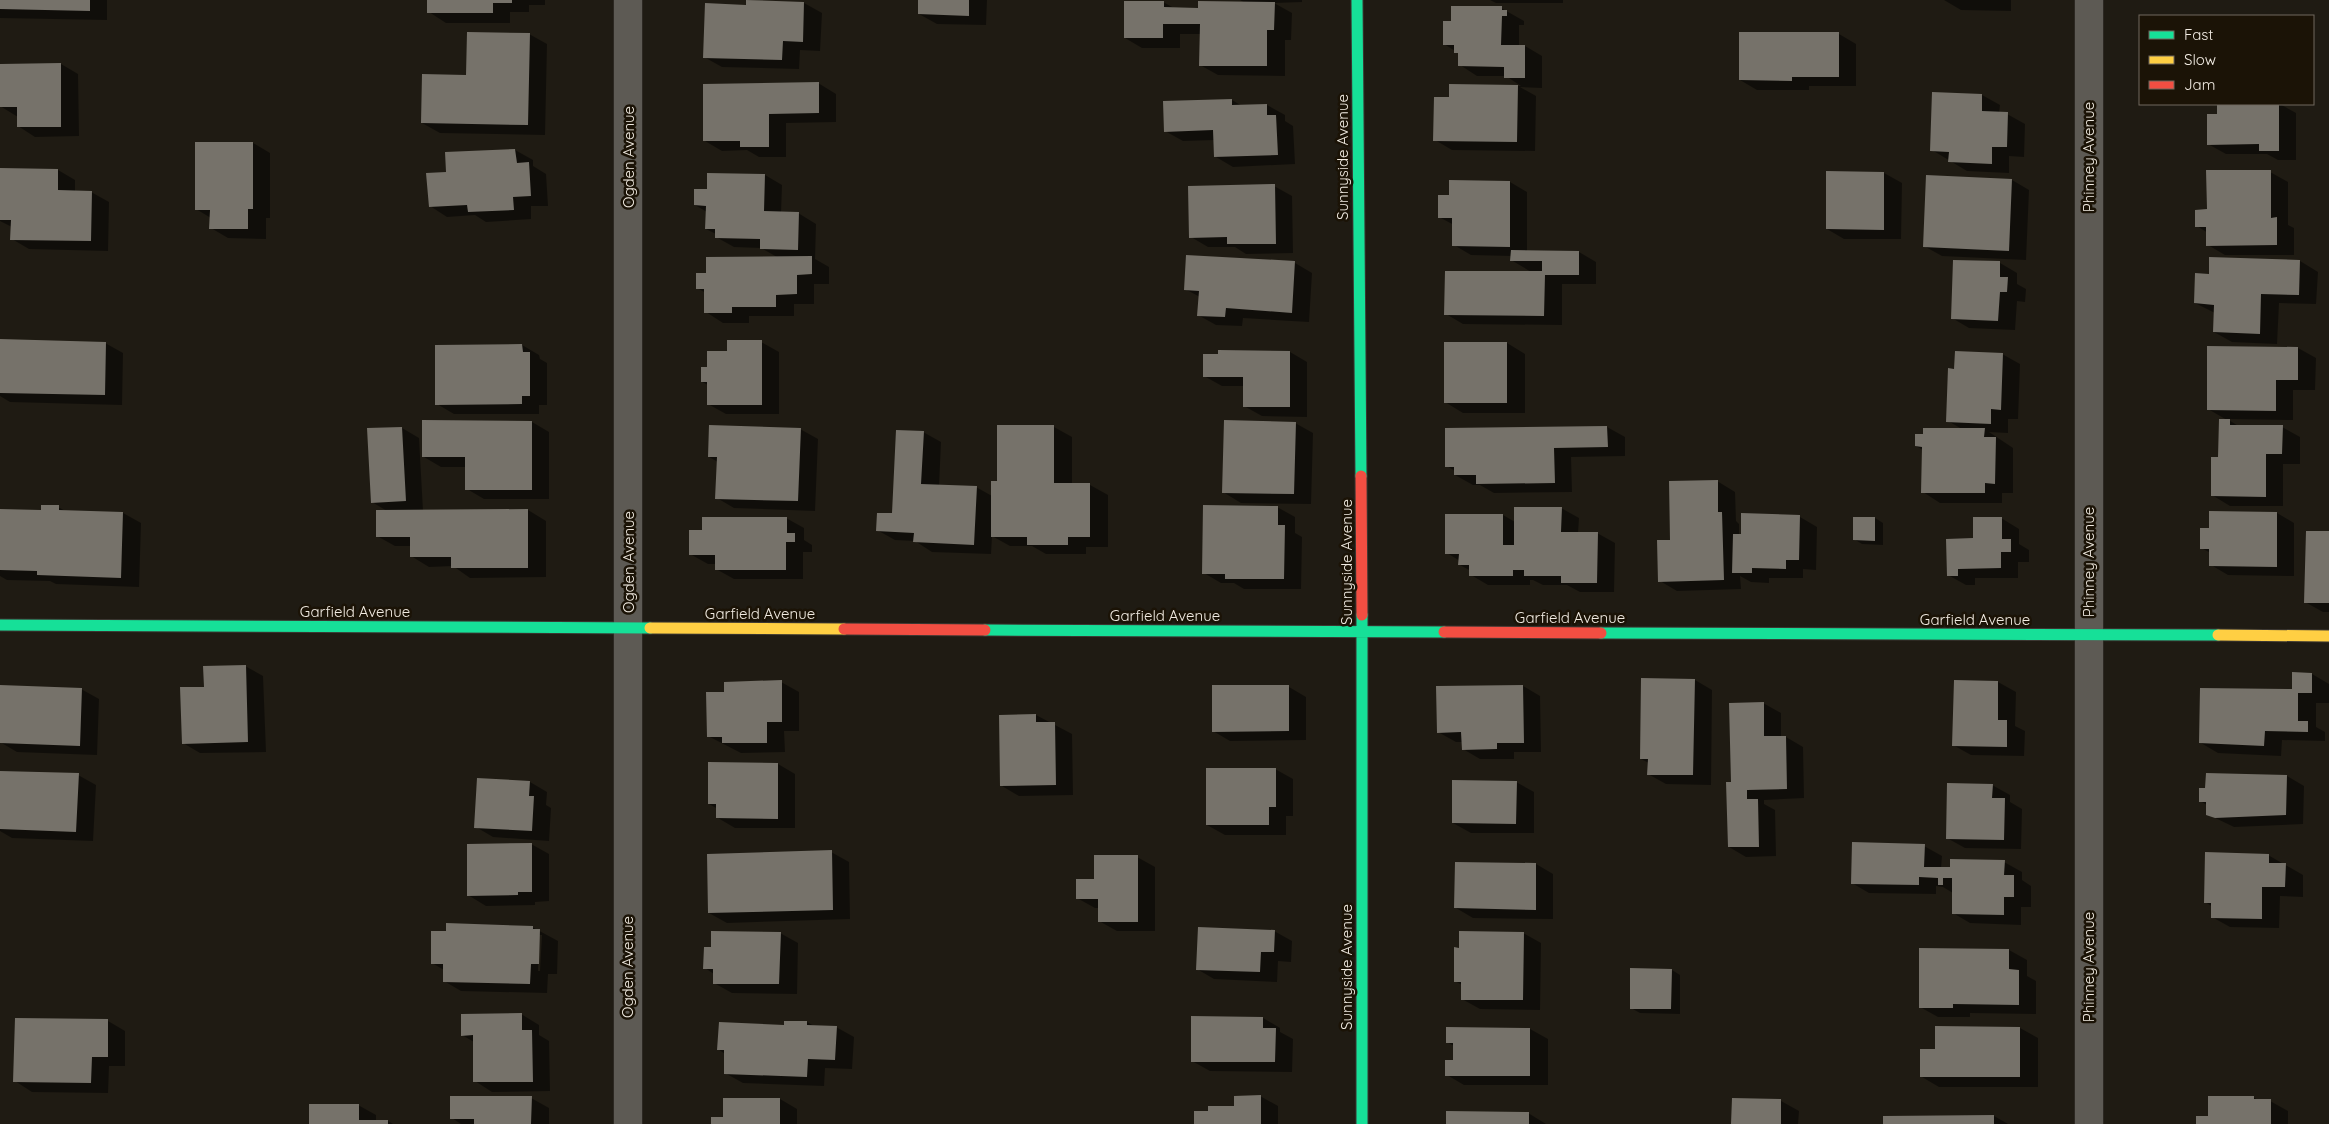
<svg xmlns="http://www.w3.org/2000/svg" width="2329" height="1124" font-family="Quicksand,sans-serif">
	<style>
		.shadow { fill: #0007; fill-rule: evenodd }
		.building { fill: #76726a }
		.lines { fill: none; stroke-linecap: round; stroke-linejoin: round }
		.street-casing { stroke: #3b3732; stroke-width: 29 }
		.fast-casing { stroke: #3b3732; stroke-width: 13 }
		.slow-casing { stroke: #3b3732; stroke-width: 13 }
		.jam-casing { stroke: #3b3732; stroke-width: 13 }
		.street { stroke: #5d5a54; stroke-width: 28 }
		.fast { stroke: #16e098; stroke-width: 11 }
		.slow { stroke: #ffcf43; stroke-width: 11 }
		.jam { stroke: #f24e42; stroke-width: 11 }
		.labels { text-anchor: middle; stroke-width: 5; stroke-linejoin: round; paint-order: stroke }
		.street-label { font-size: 15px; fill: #f1ebe2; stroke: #1b1306 }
	</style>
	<rect width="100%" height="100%" fill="#1f1b13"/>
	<path class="shadow" d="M0,0H107V20L0,18Z
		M429,0H545V5H529V12H510V23H446L429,12Z
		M920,0H987L986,25L937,24L919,14Z
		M1240,0H1302V2L1274,3L1292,13L1291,40H1285V76L1218,75L1200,65L1201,34H1180V48H1142L1125,38L1163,2L1174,8L1199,9L1245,3Z
		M1490,0H1563V3H1496Z
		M1944,0H2011V11L1961,10Z
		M747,2L804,3L822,13L820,51L800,50L799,69L722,67L704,57L747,6Z
		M1501,8L1524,21V25H1519V46H1525L1542,56V88L1520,87L1536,96L1535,151L1452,150L1435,140L1450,98V85L1521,86L1506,76H1477L1460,65V54L1444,44L1452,22Z
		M529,34L547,44L545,135L440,133L422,123L467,76Z
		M1839,34L1856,44V86H1809V90H1757L1740,80Z
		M61,64L78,74L79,136L35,137L18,126V117L0,106V65Z
		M818,83L836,94V122L786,123V157H759L747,150L722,151L705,141Z
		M1982,95L2000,105L1999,113L2007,114L2025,124L2024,157L2009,156V173L1967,171L1932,150Z
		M1232,100L1242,106L1267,105L1285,115V121L1293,126L1295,164L1233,167L1216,157L1215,140L1183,141L1165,131Z
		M2218,104H2280L2296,113V160H2278L2267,154H2226L2208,144L2218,115Z
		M253,143L270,153V218H266V239L228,238L211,228V218L196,209Z
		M515,150L533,160V166L546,174L548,206H531V219L486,222L475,215L447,217L430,206L448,173L446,154Z
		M0,169L58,170L75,180V192H91L109,202L108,251L29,249L12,239V227L0,221Z
		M1827,172L1884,173L1902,183L1901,239H1844L1827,229Z
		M2270,172L2288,182V225L2294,228V255H2225L2208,245V233L2197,226L2208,210Z
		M765,175L782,185L781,213H798L816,224L815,259L829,267V284H814V304H794V316H749V323H723L706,312V293L697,288L707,274L777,257L761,248L734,247L716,237V234L706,229L707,212L695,205L708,191Z
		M2012,180L2029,190L2026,260L1942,256L1924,246Z
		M1510,182L1527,192V252H1579L1596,262V284H1562V325L1463,324L1446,314L1533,273L1511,260L1512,256L1471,255L1454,245V225L1439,217L1450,196Z
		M1274,186L1292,196L1293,253L1246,254L1235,247H1208L1191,237Z
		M2211,258L2300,261L2318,272L2316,304L2279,303L2277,344L2232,342L2214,332L2215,313L2195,303L2210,275Z
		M1295,263L1312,273L1309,322L1243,318L1242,326L1216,325L1198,315L1200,297L1185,289Z
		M2000,263L2017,273V284L2026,289L2025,302L2017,301L2015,330L1969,328L1952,318Z
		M0,341L105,343L123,353L122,405L10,402L0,396Z
		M761,342L779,352V414H726L708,404V385L702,382L708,369L729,353Z
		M1446,343H1507L1525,354V413H1463L1445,402Z
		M522,345L539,355L540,359L547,363V405H539V414H454L437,404Z
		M2209,348H2298L2316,358L2315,390H2293V420L2227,419L2240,427H2282L2300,437V464H2283V506H2230L2212,495L2227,420L2208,409Z
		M1290,352L1307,362V417L1262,416L1244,406L1245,386H1222L1204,376Z
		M2002,354L2020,364L2018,419H2008V433L1989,432L2013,448V493H2002V503H1940L1923,492V450L1916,446L1962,429L1948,421L1955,370Z
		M532,422L549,432V499H484L467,489V467H441L424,457Z
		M1295,423L1313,433L1311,504L1241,503L1223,492Z
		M998,427H1054L1072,437V485H1090L1108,495V547H1086V554H1046L1032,546H1010L992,536L991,554L932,552L915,541L895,540L877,530L893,515L923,432L941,442L939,486L976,487L992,496L998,482Z
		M1607,427L1625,437V456L1571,457L1572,492L1494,493L1480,485H1473L1455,475V471L1447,466L1446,429Z
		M402,428L419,438L423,511L528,510L546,521V577L470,578L453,566L429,567L411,556V546H395L377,536L387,511L372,502Z
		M800,429L818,439L815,511L734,508L717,498L718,462L709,457Z
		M1717,481L1735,492L1736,521L1739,524V535L1800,517L1817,527L1816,570L1803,569V578H1769V583L1751,582L1740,576L1741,589L1677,591L1660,581L1671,541Z
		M58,507L67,512L123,513L141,523L139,587L56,584L50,581L7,580L0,576V511L42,512Z
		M1277,507L1295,517V533L1302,537L1301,589H1244L1234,583H1221L1204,573Z
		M1561,508L1579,518L1578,533H1597L1615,543L1614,592H1580L1567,585H1543L1533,580H1530V585H1488L1471,575V571L1460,565V561L1447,553L1503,515L1515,522Z
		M2277,513L2294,523V576L2228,575L2211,565V553L2201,548Z
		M786,518L804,528V540L812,545V552H803V579H734L716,569V564H708L690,554L704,531Z
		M1875,518L1883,523V545L1862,544L1854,539Z
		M2001,518L2019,529V544L2029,550V562H2018V578H1975V585H1966L1948,575L1975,539Z
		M2329,533V612H2323L2305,602Z
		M245,666L263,676L266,752L200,753L183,743L205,688Z
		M2293,674H2312L2329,684V703H2316V727L2325,732V741L2282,740L2281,756L2218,753L2201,743L2293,690Z
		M1695,680L1712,690L1711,785L1666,784L1648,774L1649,763L1641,759Z
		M781,682L799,692V731H784L785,752L741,753L708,736Z
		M1955,682H1998L2016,692L2015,726L2025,731L2024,756L1971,755L1953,745Z
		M1523,686L1540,696L1541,752H1514V759H1480L1463,749V742H1456L1438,732Z
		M1289,687L1306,697V740L1230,741L1213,731Z
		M81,689L99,699L97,755L17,752L0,742V702Z
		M1763,703L1781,713V737H1786L1803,747L1804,798L1764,800V804L1775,810L1776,856L1746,857L1729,847L1732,783Z
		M1036,715L1072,734L1073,795L1019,796L1002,786Z
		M778,764L795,774V828H735L718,818V809L709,804Z
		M1275,769L1293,779V816H1286V835H1225L1207,825Z
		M0,772L78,775L96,785L93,841L12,838L0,831Z
		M2287,776L2304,786L2303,824L2234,827L2207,814V805L2200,801Z
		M530,782L547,792L546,805L551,808L549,841L493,837L476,827Z
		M1516,782L1534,792V833H1471L1453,823Z
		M1992,785L2010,795V802L2022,809L2021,849L1965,848L1947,838Z
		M531,844L549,854V901L535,902V905L486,906L468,895Z
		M1924,846L1942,856L1941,868L2004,862L2022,872V880L2031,886V907H2021V925L1970,923L1953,913V893L1943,887L1936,886V894L1869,893L1852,883Z
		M831,852L849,862L850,919L727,923L709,913Z
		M2268,855L2303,875V897L2280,896L2279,928L2230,927L2212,917L2213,907L2205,902Z
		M1137,857L1155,867V931H1117L1099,921V908H1095L1077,898L1095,881Z
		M1536,864L1553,874V919L1473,918L1456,908Z
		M532,927L558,941L557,974H548L547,993L461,991L444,981V970L432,963ZM539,935H542L540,971H538Z
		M1274,931L1292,941L1291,962L1278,961L1277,982L1214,979L1197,969Z
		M780,933L798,943L797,994L732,993L714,983V974L705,968L713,948Z
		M1523,933L1541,943L1540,1010L1480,1009L1462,999V985L1455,981Z
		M1921,950H2009L2027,960V976L2036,981V1014L1970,1013V1017H1938L1920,1007Z
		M1672,970L1680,975V1014L1640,1013L1631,1008Z
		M521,1014L539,1025V1035L549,1041L550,1091L492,1092L475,1081L474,1042L462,1035Z
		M1263,1018L1280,1028V1032L1293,1039L1292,1072L1210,1071L1192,1061Z
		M108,1021L125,1031V1066H109L108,1093L32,1092L15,1081Z
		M807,1022L814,1026L836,1027L854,1037L852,1069L825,1068L824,1086L743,1083L725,1073V1054L718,1049L785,1026Z
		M1937,1027L2020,1028L2038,1038V1087H1939L1922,1077L1937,1050Z
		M1447,1029H1530L1548,1039V1085H1464L1447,1075L1454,1061V1046L1447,1042Z
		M1260,1096L1278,1106V1124H1196L1209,1112L1235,1107Z
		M2253,1097L2260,1101H2270L2288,1111V1124H2197Z
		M531,1098L549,1108V1124H461L452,1118Z
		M780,1099L797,1109V1124H712Z
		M1781,1101L1799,1111L1798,1124H1733Z
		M358,1105L376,1115V1121H388L393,1124H311Z
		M1528,1113L1546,1124H1447Z
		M1994,1116L2008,1124H1884Z"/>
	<path class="building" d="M0,0H90V11L0,9Z
		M427,0H512V3H493V13H427Z
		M746,0L804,2L803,42L783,41L782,60L703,58L705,3L746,5Z
		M918,0H969V16L918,14Z
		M1124,1H1164V7L1198,8V1L1275,2L1274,30H1267V66H1199L1200,24H1163V38H1124Z
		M1451,6H1502V10H1507V16H1502L1501,45H1525V78H1504V67L1458,66V53H1454V45H1443V21H1451Z
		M467,32L530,33L528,125L421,123L422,74L466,75Z
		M1739,32H1839V77H1792V81L1739,80Z
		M61,63V127H17V107H0V64Z
		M819,82V113L769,114V147H740V141H703V84Z
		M1449,84L1518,85L1517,142L1433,141L1434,97H1449Z
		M1932,92L1982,94V111L2008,112L2007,147H1992V164L1948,162L1949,152L1930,151Z
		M1232,99V105L1267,104V115H1276L1278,155L1214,157L1213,130L1164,132L1163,101Z
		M2217,104H2279V151H2259V144L2207,145V114H2217Z
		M195,142H253V209H248V229H209L210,210H195Z
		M515,149L517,163L529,162L531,196L513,197L514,210L468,212L467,205L429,207L426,173L446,172L445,152Z
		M0,168L58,169V190L92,191L91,241L10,240L11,220H0Z
		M2206,170H2271V218L2277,217V245L2206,246V227H2195V210L2207,209Z
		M1826,171L1884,172V230L1826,229Z
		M707,173L765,174L764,211L799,212L798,250L760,249V239L715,238V229H705L706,206L694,205V189H707Z
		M1926,175L2012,179L2009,251L1923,247Z
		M1449,180L1510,181V247L1452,246V218H1438V195H1449Z
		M1275,184L1276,244H1227V237L1189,238L1188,186Z
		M1511,250L1579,251V275H1545L1544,316L1444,315L1445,271H1542V261H1510Z
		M1186,255L1295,261L1292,313L1226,308L1225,317L1197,316L1199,291L1184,290Z
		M812,256V274L797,275V294L776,295V307H732V313H704V289H696V273H706V257Z
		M2209,257L2300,260L2299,295L2261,294L2260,334L2213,332L2214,305L2194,303L2195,273L2209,274Z
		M1953,260L2000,261V277H2008L2007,292H2000L1998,321L1951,319Z
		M0,339L106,342L105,395L0,393Z
		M727,340H762V405H707V382H701V367H707V351H727Z
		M1444,342H1507V403H1444Z
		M522,344L523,352H530V396H522V404L435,405V345Z
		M2207,346L2298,347V380H2276V411L2207,410Z
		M1218,350L1290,351V407H1243V377H1203V354H1218Z
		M1955,351L2003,353L2001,410L1991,409V424L1946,422L1948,368L1954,369Z
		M2219,419H2230V425H2283L2282,454H2266V497L2211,496V457H2218Z
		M422,420L532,421V490H465V457H422Z
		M1224,420L1296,422L1294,494L1222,493Z
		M709,425L801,428L798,501L715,499L717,457H708Z
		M997,425H1054V483H1090V537H1068V545H1027V537H991V481H997Z
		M1607,426L1608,447L1554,448L1555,483L1476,484V475H1454V467H1445V428Z
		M402,427L406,501L371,503L367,428Z
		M1923,428H1985L1984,437H1996L1995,484L1985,483V493H1921L1922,447L1915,446V434H1923Z
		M896,430L924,431L921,484L977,486L974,545L913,542L914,533L876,531L877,513H892Z
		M1718,480V512H1722L1724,580L1658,582L1657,540H1670L1669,481Z
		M41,505H59V510L123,512L121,578L37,575V571L0,570V509L41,510Z
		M1203,505L1278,506V525H1285L1284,579H1225V574H1202Z
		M1514,507H1562L1561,532H1598L1597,583H1561V576H1524V570H1513V576H1469V565H1458L1459,554H1445V514H1503V545H1514Z
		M528,509V568H451V557H410V537H376V510Z
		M2209,511L2277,512V567L2209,566V549H2200V528H2209Z
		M1741,513L1800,515L1799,560H1786V569L1752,568V573H1732L1733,534H1741Z
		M702,517H787V533H795V542H786V570H715V555H689V530H702Z
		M1853,517H1875V541L1853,540Z
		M1973,517H2002V539H2011V552H2001V568L1958,569V576H1947L1946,539L1973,538Z
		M2306,531H2329V603H2304Z
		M246,665L248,742L182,744L180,687H204L203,666Z
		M2292,672L2312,673V693H2298V721H2308V732L2265,731L2264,746L2199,743L2200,688L2292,689Z
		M1641,678L1695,679L1693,775H1647L1648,759H1640Z
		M782,680V722H767V743H722V737H707L706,692H724V682Z
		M1954,680L1998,681V720H2007V747L1952,746Z
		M0,685L82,688L80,746L0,743Z
		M1212,685H1289V731L1212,732Z
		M1523,685L1524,743H1497V749L1462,750L1461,732L1437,733L1436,686Z
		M1764,702V736H1786L1787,789L1747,790V799H1758L1759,847H1728L1726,782H1731L1729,703Z
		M1036,714V722H1055L1056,785L1000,786L999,715Z
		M708,762L778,763V819L716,818V804H708Z
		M1206,768H1276V807H1269V825H1206Z
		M0,771L79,773L76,832L0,829Z
		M2206,773L2287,775L2286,815L2215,818L2206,815V802H2199V788H2205Z
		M477,778L530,781L529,796H534L532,831L474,828Z
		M1452,780L1517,781L1516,824L1452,823Z
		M1947,783L1993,784L1992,798H2005L2004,840L1946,839Z
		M1852,842L1925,844L1924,867H1950V859L2005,860L2004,875H2014V897H2004V915L1952,914V878H1943V885H1938V878L1919,877V885L1851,884Z
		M532,843V892H518V895L467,896V844Z
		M832,850L833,910L708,913L707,854Z
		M2205,852L2269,854V863H2286L2285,887H2262V919L2211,918V903H2204Z
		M1094,855H1138V922H1098V899H1076V879H1094Z
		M1455,862L1536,863V910L1454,908Z
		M446,923L533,926V929H540L539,964H531L530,984L443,982V964H431V931H446Z
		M1198,927L1275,930L1274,952H1261L1260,972L1196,970Z
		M711,931L781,932L779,984H713V969H703L704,947H711Z
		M1459,931L1524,932L1523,1000H1461V982H1454V947L1459,948Z
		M1919,948L2009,949V969L2019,970V1005L1953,1004V1008H1919Z
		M1630,968L1672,969L1671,1009H1630Z
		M522,1013V1030H532L533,1082H473V1035L461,1036V1014Z
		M1191,1016L1263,1017V1028H1276L1275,1062H1191Z
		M15,1018L108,1019V1057H92L91,1083L13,1082Z
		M784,1021H807V1025L837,1026L835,1060L808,1059L807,1077L724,1074V1050H717L719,1022L784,1025Z
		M1935,1026L2020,1027V1077H1920V1049H1935Z
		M1446,1027L1530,1028V1076H1445V1060H1453V1043H1446Z
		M1261,1095V1124H1194V1111H1208V1106H1234V1096Z
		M450,1096H532L531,1124H474V1119H450Z
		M2208,1096H2254V1099H2271V1124H2196V1116H2208Z
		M723,1098H780V1124H711V1117H723Z
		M1732,1098L1781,1099V1124H1731Z
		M309,1104H359V1120H388V1124H309Z
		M1446,1111L1529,1112V1124H1446Z
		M1994,1115V1124H1883V1116Z"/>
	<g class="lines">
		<g class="street-casing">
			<path id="street" d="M628,1124V0
				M2089,1124V0"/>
		</g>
		<g class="fast-casing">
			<path id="fast" d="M1357,0L1361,476
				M1362,615V1124
				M0,625L650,628
				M985,630L1444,632
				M1601,633L2218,635"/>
		</g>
		<g class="slow-casing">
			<path id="slow" d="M650,628L844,629
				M2218,635L2329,636"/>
		</g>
		<g class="jam-casing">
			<path id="jam" d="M1361,476L1362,615
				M844,629L985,630
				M1444,632L1601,633"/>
		</g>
		<use href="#street" class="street"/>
		<use href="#fast" class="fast"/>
		<use href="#slow" class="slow"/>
		<use href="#jam" class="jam"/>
	</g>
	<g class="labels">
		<g class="street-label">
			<text transform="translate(629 157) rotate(-90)" y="5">Ogden Avenue</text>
			<text transform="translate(1343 157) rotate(-90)" y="5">Sunnyside Avenue</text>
			<text transform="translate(2089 157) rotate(-90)" y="5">Phinney Avenue</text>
			<text transform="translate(629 562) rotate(-90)" y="5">Ogden Avenue</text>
			<text transform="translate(1347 562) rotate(-90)" y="5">Sunnyside Avenue</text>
			<text transform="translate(2089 562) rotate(-90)" y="5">Phinney Avenue</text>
			<text x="355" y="617">Garfield Avenue</text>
			<text x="760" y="619">Garfield Avenue</text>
			<text x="1165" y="621">Garfield Avenue</text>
			<text x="1570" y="623">Garfield Avenue</text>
			<text x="1975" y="625">Garfield Avenue</text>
			<text transform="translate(628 967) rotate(-90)" y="5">Ogden Avenue</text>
			<text transform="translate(1347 967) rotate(-90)" y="5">Sunnyside Avenue</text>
			<text transform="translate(2089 967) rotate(-90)" y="5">Phinney Avenue</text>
		</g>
	</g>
	<rect x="2139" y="15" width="175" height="90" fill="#1b1306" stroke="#71695e"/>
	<rect x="2149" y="31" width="25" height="8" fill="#16e098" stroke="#71695e"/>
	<text x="2184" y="40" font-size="15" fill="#f1ebe2">Fast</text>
	<rect x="2149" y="56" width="25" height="8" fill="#ffcf43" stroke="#71695e"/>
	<text x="2184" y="65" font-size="15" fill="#f1ebe2">Slow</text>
	<rect x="2149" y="81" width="25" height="8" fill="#f24e42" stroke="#71695e"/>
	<text x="2184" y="90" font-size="15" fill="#f1ebe2">Jam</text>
</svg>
